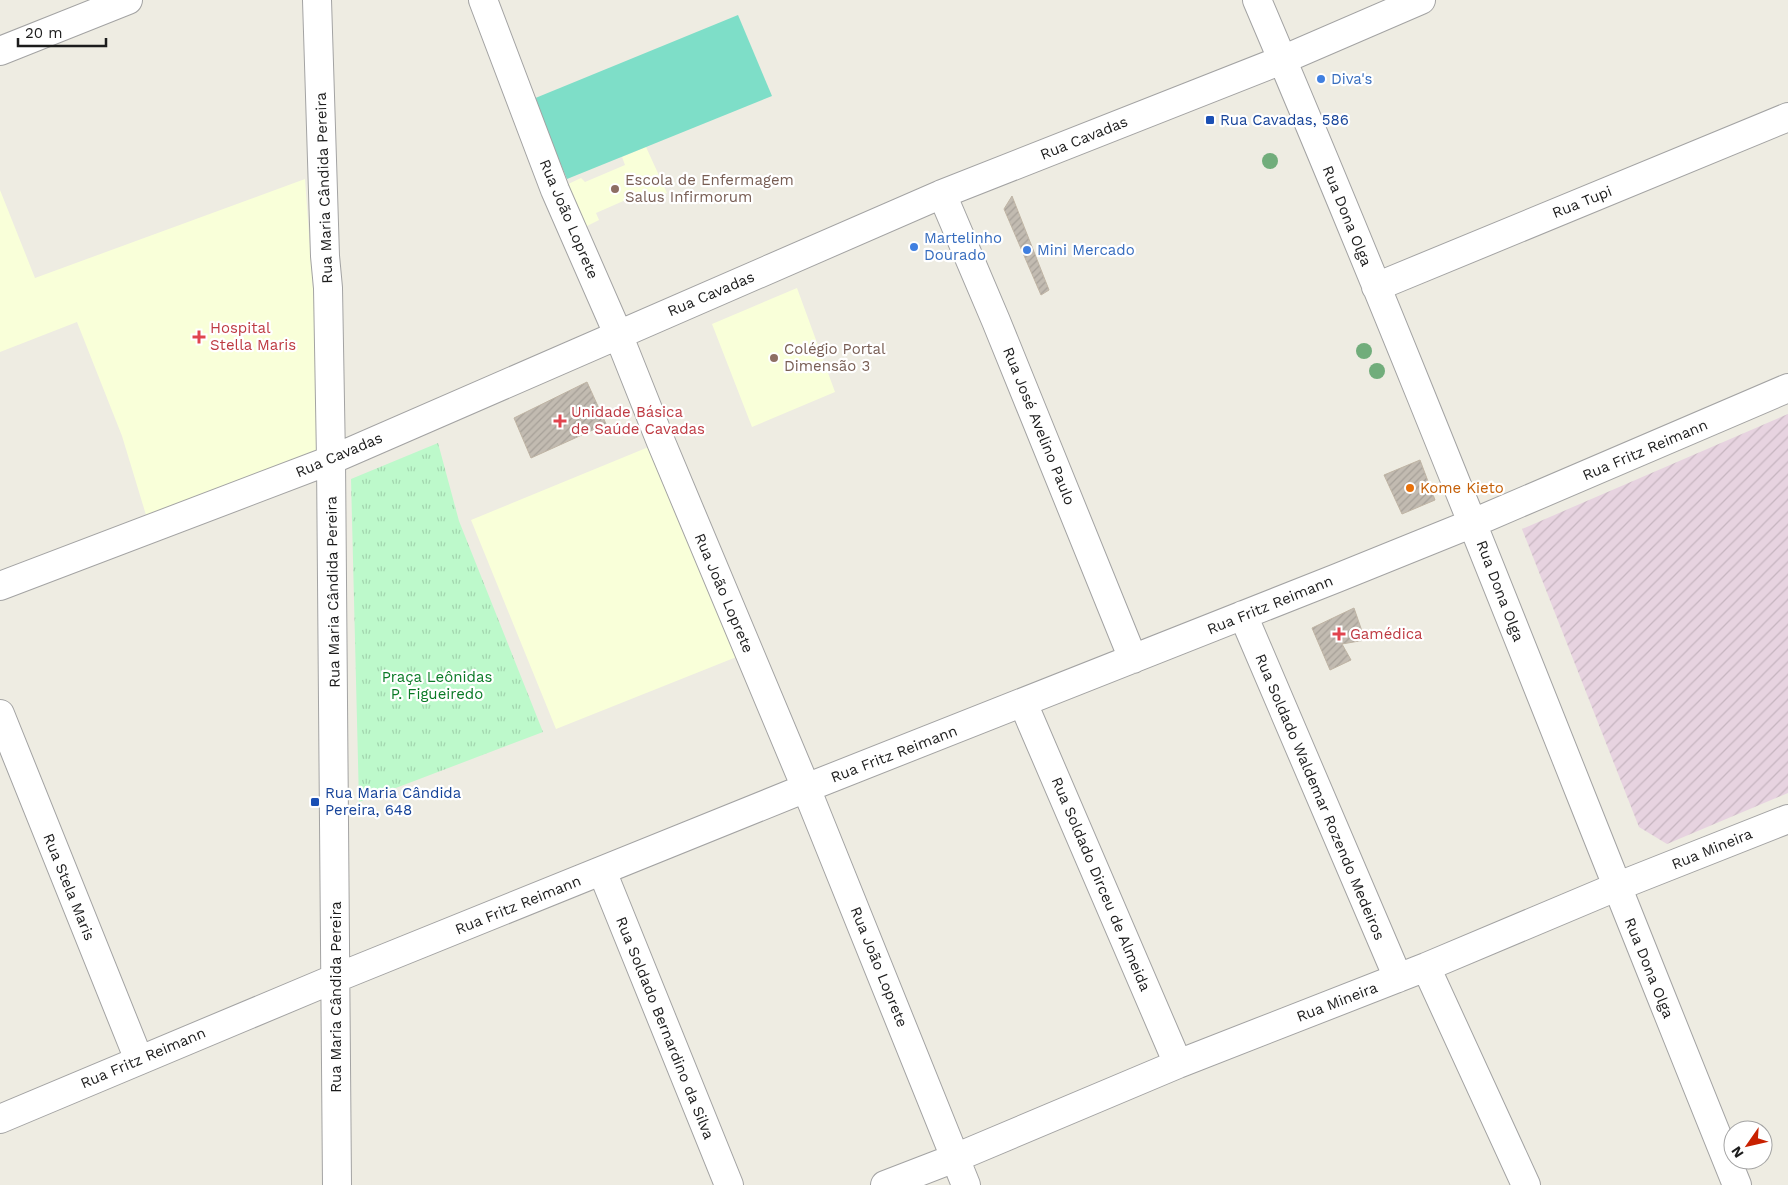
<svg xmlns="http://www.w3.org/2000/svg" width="1788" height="1185" font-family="'Work Sans',sans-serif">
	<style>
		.industrial { fill: url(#industrial-furrows) }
		.education { fill: #f9ffd9 }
		.park { fill: url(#park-tufts) }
		.pitch { fill: #7edec8 }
		.building { fill: url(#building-hatch); stroke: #bfb4a4 }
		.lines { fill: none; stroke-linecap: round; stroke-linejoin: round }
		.minor-casing { stroke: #a3a3a3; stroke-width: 30 }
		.minor { stroke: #fff; stroke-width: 28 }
		.tree { fill: #71ad7b }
		.shop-dot { fill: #3f7fe0; stroke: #fff; stroke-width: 2 }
		.transit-dot { fill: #1a4fb4; stroke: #fff; stroke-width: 2 }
		.education-dot { fill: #8d6e63; stroke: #fff; stroke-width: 2 }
		.health-dot { fill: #e0444e; stroke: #fff; stroke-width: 2 }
		.food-dot { fill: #e8710a; stroke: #fff; stroke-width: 2 }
		.labels { text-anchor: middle; stroke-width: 4.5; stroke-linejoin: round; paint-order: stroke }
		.shop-label { font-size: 15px; fill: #366cbe; stroke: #fff; text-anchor: start }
		.transit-label { font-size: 15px; fill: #164399; stroke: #fff; text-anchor: start }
		.street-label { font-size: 15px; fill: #1c1c1c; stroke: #fff }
		.education-label { font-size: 15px; fill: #785e54; stroke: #fff; text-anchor: start }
		.health-label { font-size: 15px; fill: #be3a42; stroke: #fff; text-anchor: start }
		.food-label { font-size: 15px; fill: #c56008; stroke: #fff; text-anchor: start }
		.park-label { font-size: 15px; fill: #0a7a26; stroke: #fff }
	</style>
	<defs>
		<pattern id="industrial-furrows" width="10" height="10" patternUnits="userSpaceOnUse" patternTransform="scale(1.25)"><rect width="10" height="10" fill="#e7d3e0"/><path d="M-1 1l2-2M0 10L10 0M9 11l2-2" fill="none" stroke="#c6b5c0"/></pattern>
		<pattern id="park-tufts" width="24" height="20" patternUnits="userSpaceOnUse" patternTransform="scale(1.25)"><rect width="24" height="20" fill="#bdf9cb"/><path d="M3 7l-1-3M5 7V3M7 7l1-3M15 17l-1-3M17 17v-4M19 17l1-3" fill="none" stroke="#a2d5ae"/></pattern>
		<pattern id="building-hatch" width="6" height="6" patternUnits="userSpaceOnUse" patternTransform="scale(1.25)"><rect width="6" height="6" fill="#c2bbb1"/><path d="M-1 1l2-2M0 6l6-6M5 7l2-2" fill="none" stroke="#a6a098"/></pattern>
	</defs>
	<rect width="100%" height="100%" fill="#eeece2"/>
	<path class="industrial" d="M1788,414V793L1667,844L1639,827L1522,529Z"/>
	<path class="education" d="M646,147L667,193L642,204L637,195L596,213L599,220L583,228L564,186L581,178L585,182L625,165L622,157Z
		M305,179L325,455L146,515L122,436L77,322L0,352V190L35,278Z
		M797,288L835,392L752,427L712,324Z
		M651,446L739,656L556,729L471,520Z"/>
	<path class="park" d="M438,443L459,521L543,732L359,802L351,479Z"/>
	<path class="pitch" d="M738,15L772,96L567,179L533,99Z"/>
	<path class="building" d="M1012,196L1049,290L1041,295L1004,209Z
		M587,382L606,424L531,458L514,418Z
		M1420,460L1435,500L1402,514L1384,475Z
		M1354,608L1365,640L1342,644L1351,660L1330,670L1312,628Z"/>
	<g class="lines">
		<g class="minor-casing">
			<path id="minor" d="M317,0L325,256L328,288L331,460L337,1185
				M483,0L555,190L618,334L661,442L806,788L966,1185
				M1257,0C1424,392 1577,790 1737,1185
				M0,51L128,0
				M942,194L996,321L1133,659
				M1376,287L1788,117
				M0,586L331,460L942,194L1282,60L1421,0
				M1243,615L1398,978
				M1023,703L1178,1064
				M0,714L139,1060
				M602,871L729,1185
				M1426,967L1526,1185
				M0,1119L336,978L806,788L1337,578L1473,523L1788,388
				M885,1185L955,1158L1178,1064L1426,967L1616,887L1788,819"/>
		</g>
		<use href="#minor" class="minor"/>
	</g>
	<g class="tree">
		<circle cx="1270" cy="161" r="8"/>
		<circle cx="1364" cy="351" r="8"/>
		<circle cx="1377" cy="371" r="8"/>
	</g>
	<g class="shop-dot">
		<circle cx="1321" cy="79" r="5"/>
		<circle cx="914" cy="247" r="5"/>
		<circle cx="1027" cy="250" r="5"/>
	</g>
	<g class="transit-dot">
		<rect x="1205" y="115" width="10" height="10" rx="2.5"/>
		<rect x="310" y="797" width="10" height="10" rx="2.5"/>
	</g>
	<g class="education-dot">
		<circle cx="615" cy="189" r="5"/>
		<circle cx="774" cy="358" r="5"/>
	</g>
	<g class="health-dot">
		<path d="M196.5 329.5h5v5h5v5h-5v5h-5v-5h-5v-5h5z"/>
		<path d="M557.5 413.5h5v5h5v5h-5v5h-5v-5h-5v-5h5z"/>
		<path d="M1336.5 626.5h5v5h5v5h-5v5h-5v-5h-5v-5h5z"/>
	</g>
	<circle class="food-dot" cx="1410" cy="488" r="5"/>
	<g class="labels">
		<g class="shop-label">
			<text x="1331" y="84">Diva's</text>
			<text x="924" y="243">Martelinho<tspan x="924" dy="17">Dourado</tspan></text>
			<text x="1037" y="255">Mini Mercado</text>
		</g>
		<g class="transit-label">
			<text x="1220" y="125">Rua Cavadas, 586</text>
			<text x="325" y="798">Rua Maria Cândida<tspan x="325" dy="17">Pereira, 648</tspan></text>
		</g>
		<g class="street-label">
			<text transform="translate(1084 138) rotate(-22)" y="5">Rua Cavadas</text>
			<text transform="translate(324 188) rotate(-92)" y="5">Rua Maria Cândida Pereira</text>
			<text transform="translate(1582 202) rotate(-22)" y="5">Rua Tupi</text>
			<text transform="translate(1347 216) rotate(68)" y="5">Rua Dona Olga</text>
			<text transform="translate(569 219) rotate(67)" y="5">Rua João Loprete</text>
			<text transform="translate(711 294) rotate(-23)" y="5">Rua Cavadas</text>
			<text transform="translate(1039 426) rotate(68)" y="5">Rua José Avelino Paulo</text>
			<text transform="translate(1645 450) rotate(-23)" y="5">Rua Fritz Reimann</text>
			<text transform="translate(339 455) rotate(-23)" y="5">Rua Cavadas</text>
			<text transform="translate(1500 591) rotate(69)" y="5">Rua Dona Olga</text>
			<text transform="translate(333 592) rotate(-91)" y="5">Rua Maria Cândida Pereira</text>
			<text transform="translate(724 593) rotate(67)" y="5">Rua João Loprete</text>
			<text transform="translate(1270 605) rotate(-22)" y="5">Rua Fritz Reimann</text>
			<text transform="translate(894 754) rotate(-21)" y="5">Rua Fritz Reimann</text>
			<text transform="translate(1320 797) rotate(67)" y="5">Rua Soldado Waldemar Rozendo Medeiros</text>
			<text transform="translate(1712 849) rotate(-22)" y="5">Rua Mineira</text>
			<text transform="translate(1101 884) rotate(67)" y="5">Rua Soldado Dirceu de Almeida</text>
			<text transform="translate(69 887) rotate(68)" y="5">Rua Stela Maris</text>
			<text transform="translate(518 905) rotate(-22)" y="5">Rua Fritz Reimann</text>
			<text transform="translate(879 967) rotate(68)" y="5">Rua João Loprete</text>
			<text transform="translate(1649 968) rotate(68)" y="5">Rua Dona Olga</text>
			<text transform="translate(336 997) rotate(-90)" y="5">Rua Maria Cândida Pereira</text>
			<text transform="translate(1337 1002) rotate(-21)" y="5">Rua Mineira</text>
			<text transform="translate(665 1028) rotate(68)" y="5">Rua Soldado Bernardino da Silva</text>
			<text transform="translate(143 1058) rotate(-23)" y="5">Rua Fritz Reimann</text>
		</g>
		<g class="education-label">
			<text x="625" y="185">Escola de Enfermagem<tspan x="625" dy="17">Salus Infirmorum</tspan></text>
			<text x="784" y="354">Colégio Portal<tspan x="784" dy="17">Dimensão 3</tspan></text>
		</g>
		<g class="health-label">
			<text x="210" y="333">Hospital<tspan x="210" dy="17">Stella Maris</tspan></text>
			<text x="571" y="417">Unidade Básica<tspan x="571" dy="17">de Saúde Cavadas</tspan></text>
			<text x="1350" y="639">Gamédica</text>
		</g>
		<g class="food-label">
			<text x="1420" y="493">Kome Kieto</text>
		</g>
		<g class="park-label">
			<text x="437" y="682">Praça Leônidas<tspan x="437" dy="17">P. Figueiredo</tspan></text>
		</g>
	</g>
	<g transform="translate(1748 1145) rotate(236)"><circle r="24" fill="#ffffff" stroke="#a4a4a4"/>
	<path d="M0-4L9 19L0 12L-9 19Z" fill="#c82000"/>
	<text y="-8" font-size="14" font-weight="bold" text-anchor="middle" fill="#1c1c1c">N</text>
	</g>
	<path d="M18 38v8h88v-8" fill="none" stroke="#1c1c1c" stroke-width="2.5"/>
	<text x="25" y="38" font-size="15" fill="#1c1c1c" stroke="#ffffff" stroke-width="4" paint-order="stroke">20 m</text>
</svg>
